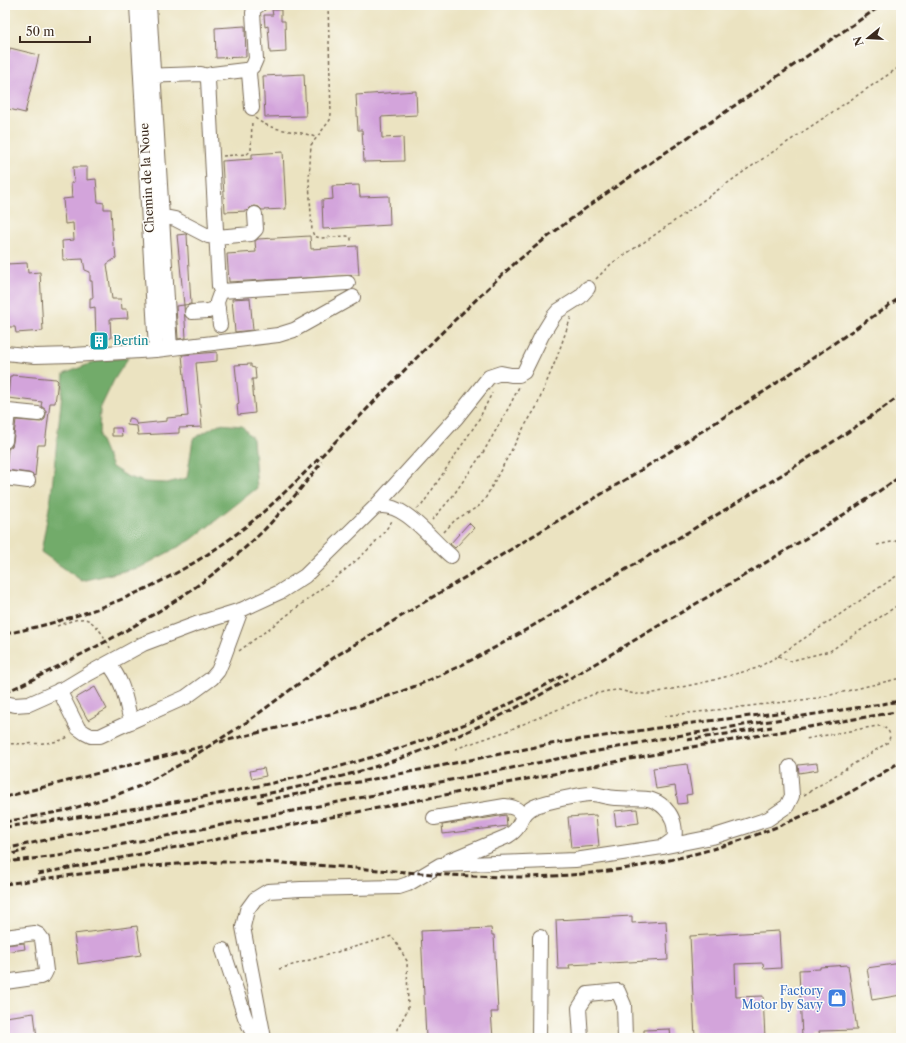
<svg xmlns="http://www.w3.org/2000/svg" width="906" height="1043" font-family="'Libre Caslon Text',serif">
	<style>
		.forest { fill: #72ab6a; stroke: #566a44 }
		.building { fill: #d3a4db }
		.lines { fill: none; stroke-linecap: round; stroke-linejoin: round }
		.minor-casing { stroke: #796b57; stroke-width: 16 }
		.path { stroke: #796b57; stroke-width: 1.5; stroke-dasharray: 3 3; stroke-linecap: butt }
		.minor { stroke: #fff; stroke-width: 14 }
		.rail { stroke: #3b2a1e; stroke-width: 3; stroke-dasharray: 6 3; stroke-linecap: butt }
		.labels { text-anchor: middle; stroke-width: 3; stroke-linejoin: round; paint-order: stroke }
		.street-label { font-size: 12px; fill: #3b2a1e; stroke: #fdfcf7 }
		.culture-label { font-size: 12px; fill: #0d838f; stroke: #fdfcf7; text-anchor: start }
		.shop-label { font-size: 12px; fill: #366cbe; stroke: #fdfcf7; text-anchor: end }
	</style>
	<rect width="100%" height="100%" fill="#fdfcf7"/>
	<filter id="ink" filterUnits="userSpaceOnUse"><feTurbulence type="fractalNoise" baseFrequency=".025" numOctaves="2"/><feDisplacementMap in="SourceGraphic" scale="8" xChannelSelector="R" yChannelSelector="G"/><feConvolveMatrix kernelMatrix="1 2 1 2 8 2 1 2 1" color-interpolation-filters="sRGB"/></filter>
	<filter id="wash" filterUnits="userSpaceOnUse"><feTurbulence type="fractalNoise" baseFrequency=".012" numOctaves="4" result="noise"/><feDisplacementMap in="SourceGraphic" scale="16" xChannelSelector="R" yChannelSelector="G"/><feGaussianBlur stdDeviation="0.9" result="paint"/><feColorMatrix in="noise" values="0 0 0 0 0 0 0 0 0 0 0 0 0 0 0 0 0 1.4 0 .05"/><feComposite in="paint" operator="in"/></filter>
	<g filter="url(#wash)">
		<rect width="100%" height="100%" fill="#ebe3c1"/>
		<path class="forest" d="M128,358L114,380L100,409L99,436L112,467L128,477L145,482L167,483L187,478L193,439L219,424L242,426L253,439L257,488L191,540L141,567L82,581L41,552L51,497L64,374L99,360Z"/>
		<g id="blocks">
			<path class="building" d="M272,10H281V21H285L286,52L270,53L268,26L265,27L264,15H273Z
				M245,26L246,57L216,58L215,28Z
				M10,48L39,55L25,113L5,108V69Z
				M304,74L306,116L265,117L263,76Z
				M416,91L417,115L381,117L382,138L403,137L404,161L364,162L362,130H358L356,95Z
				M283,152L286,209L262,210L259,207L255,206L251,207L247,211L225,212L222,161L252,159V154Z
				M73,167H87V180L96,179L98,202L104,203V209H111L113,246L115,248L116,258L107,264L112,299H121L122,309H127L128,318L110,319L111,338L96,339L95,307L90,308V298H93L92,281H90V272L85,270L83,259L63,260L62,241L74,240L73,223L65,224L63,199L72,198L71,183L74,182Z
				M359,185L360,197L389,196L390,225L323,229L322,200L333,199L332,186Z
				M186,234L187,235L191,304L184,305L186,338L178,339L176,306L184,305L177,235Z
				M310,236L311,249L357,246L359,275L229,282L227,254L256,252L255,241L258,239Z
				M27,263L28,273L40,272L43,331L16,333L15,327H5V306L8,307L6,264Z
				M250,298L253,330L235,332L232,299Z
				M217,352V361L196,363L202,427L179,428V433L138,435L137,426L127,425L128,419L130,418L134,419L137,425V424L167,421V418L188,416L182,355Z
				M251,364V367L255,368L256,379H252L255,413L238,415L237,404H239L235,365Z
				M12,375L56,379L58,381L55,403H50L45,445H38L35,476L29,473L6,470L8,449L12,446L13,442L16,420L41,422L45,419L46,414V410L41,406L42,402L8,398L10,376H12Z
				M112,428H121L122,436H112Z
				M469,523L474,528L455,548L450,544Z
				M95,687L107,709L88,720L76,698Z
				M817,763L818,770L799,773L798,765Z
				M687,764L692,794L686,795L687,803L678,804L675,786L656,789L653,768Z
				M264,768L266,776L252,779L250,771Z
				M637,809L639,823L616,826L614,811Z
				M506,815L507,826L443,834L442,825Z
				M596,815L599,846L571,848L568,817Z
				M632,916V923L666,921L668,960L569,965L570,969H558L556,920Z
				M137,926L141,955L78,964L74,934Z
				M491,928L492,935H494L498,1012H491L493,1038H426L421,931Z
				M779,931L781,968L764,969L763,963L735,964L736,997L763,996L765,1038H695L690,936Z
				M24,943L25,949L5,952V945Z
				M901,963V995L872,1000L867,968Z
				M848,965L857,1030L819,1031L820,1038H802L799,970L820,969V967Z
				M34,1013L37,1038H5V1017Z
				M670,1029L671,1038H644V1030Z"/>
		</g>
	</g>
	<g filter="url(#ink)">
		<use href="#blocks" fill-opacity="0" stroke="#796b57" stroke-width="1"/>
		<g class="lines">
			<g class="minor-casing">
				<path id="minor" d="M137,5L156,350
					M149,5L170,348
					M247,72L253,66L256,59L253,13L254,8L259,5
					M141,76L201,74L206,76L208,80L219,286L221,291L348,283
					M206,76L212,74L245,70L249,73L252,108
					M162,218H170L175,219L208,236L216,237L251,234L256,229L255,214
					M192,312L208,311L218,308
					M220,325L217,302L221,291
					M5,353L35,356L73,355L156,350L278,335L294,330L353,297
					M5,441L8,411L38,414
					M5,478L28,481
					M375,507L457,417L489,377L501,373L511,375H519L524,372L542,335L553,317L558,311L580,297L588,288
					M108,663C124,682 125,698 131,722
					M59,690L78,728L85,733L91,736H100L119,727L186,697L212,678L218,671L223,659L241,610
					M5,703L15,705L29,704L65,688L90,673L143,644L196,624L241,610L280,592L305,576L375,507C403,499 431,540 451,556
					M434,818L505,806C513,807 518,808 522,816
					M448,861L508,836C511,834 515,831 517,828C523,818 525,810 536,806C546,802 584,793 593,794C601,795 609,798 617,798C639,800 654,793 669,813C674,820 676,831 674,839L663,847
					M5,937L35,933L39,935L42,939L46,971L44,975L40,977L5,982
					M223,950L245,1017L255,1038
					M264,1038L243,927L247,910L255,899L268,891L301,889L399,887L408,884L440,865L575,860L662,847L712,837L747,826L768,819L787,806L792,796L790,767
					M539,1038L540,937
					M581,1038L579,1008L588,994L618,991L624,1005L625,1038"/>
			</g>
			<path class="path" d="M328,5L331,114L330,120L311,145L309,181L312,231L314,236L320,238L347,236L351,237V242
				M255,118C275,134 295,128 317,138
				M223,156L247,154L251,151L252,120
				M596,279L611,264L627,253L649,239L746,170L901,66
				M417,509L422,505L478,421L492,393
				M432,520L452,497L484,451L509,407L519,387
				M444,532L455,520L479,506L485,499L524,427L536,408L557,357L571,317
				M877,545L901,540
				M57,626C66,623 77,618 85,619C95,621 107,640 110,648
				M239,651C267,630 295,610 322,588C348,568 374,548 392,521
				M778,656L790,661L830,651L901,603
				M664,716L818,698L901,678
				M5,744C20,743 58,746 69,736
				M455,749L507,731L594,694L608,691L619,690L635,694H649L710,681L757,668L778,656L901,573
				M804,795L887,743C894,734 887,726 877,726L805,739
				M279,969L392,936L407,961L408,1009L397,1029V1038"/>
			<use href="#minor" class="minor"/>
			<path class="rail" d="M5,634C83,618 150,593 217,548C261,518 298,480 335,442C376,400 416,357 458,317C477,299 495,281 514,264C569,218 628,178 687,138C752,94 817,49 882,5
				M5,692C32,681 58,666 84,653C148,620 208,584 261,533C283,511 303,486 322,462
				M687,740L772,727
				M220,742C285,726 351,711 413,687C490,656 559,609 630,567C721,512 814,458 901,395
				M5,797L204,746
				M257,802L551,744L684,724L785,712
				M5,822L68,810L113,796L140,786L181,764L247,722L336,656L641,470L768,389L901,297
				M5,827C152,807 306,786 445,732C488,716 528,695 568,673
				M5,849C76,833 146,819 217,804C280,791 343,779 404,757C499,724 584,670 670,619C748,573 827,528 901,476
				M5,856L26,850
				M5,862L58,856L145,840L659,739L750,724L901,701
				M38,874L692,747L901,711
				M5,884C89,873 173,860 258,862C345,865 430,877 517,877C652,877 789,837 901,761"/>
		</g>
	</g>
	<defs>
		<g id="building-square" transform="scale(1)"><rect x="-9" y="-9" width="18" height="18" rx="4" fill="#0f9aa8" stroke="#fdfcf7"/><path d="M-4-6H4V6H1V3H-1V6H-4ZM-2.5-4.3h1.7v1.8h-1.7ZM.8-4.3h1.7v1.8H.8ZM-2.5-1h1.7V.8h-1.7ZM.8-1h1.7V.8H.8Z" fill="#fff"/></g>
		<g id="shop-square" transform="scale(1)"><rect x="-9" y="-9" width="18" height="18" rx="4" fill="#3f7fe0" stroke="#fdfcf7"/><path d="M-5-2.5h2.3a2.7 3.5 0 0 1 5.4 0H5L5.5 6h-11ZM-1.5-2.5h3a1.5 2.3 0 0 0-3 0Z" fill="#fff"/></g>
	</defs>
	<g fill-rule="evenodd">
		<use href="#building-square" x="99" y="341"/>
		<use href="#shop-square" x="837" y="998"/>
	</g>
	<g class="labels">
		<g class="street-label">
			<text transform="translate(147 178) rotate(-93)" y="4">Chemin de la Noue</text>
		</g>
		<g class="culture-label">
			<text x="113" y="345">Bertin</text>
		</g>
		<g class="shop-label">
			<text x="823" y="995">Factory<tspan x="823" dy="14">Motor by Savy</tspan></text>
		</g>
	</g>
	<rect width="906" height="1043" fill="none" stroke="#fdfcf7" stroke-width="20"/>
	<g transform="translate(868 38) rotate(252)" stroke="#fdfcf7" stroke-width="3" paint-order="stroke">
	<path d="M0-3L7 15L0 10L-7 15Z" fill="#3b2a1e"/>
	<text y="-6" font-size="11" font-weight="bold" text-anchor="middle" fill="#3b2a1e">N</text>
	</g>
	<path d="M20 36v6h70v-6" fill="none" stroke="#3b2a1e" stroke-width="2"/>
	<text x="26" y="36" font-size="12" fill="#3b2a1e" stroke="#fdfcf7" stroke-width="3" paint-order="stroke">50 m</text>
</svg>
